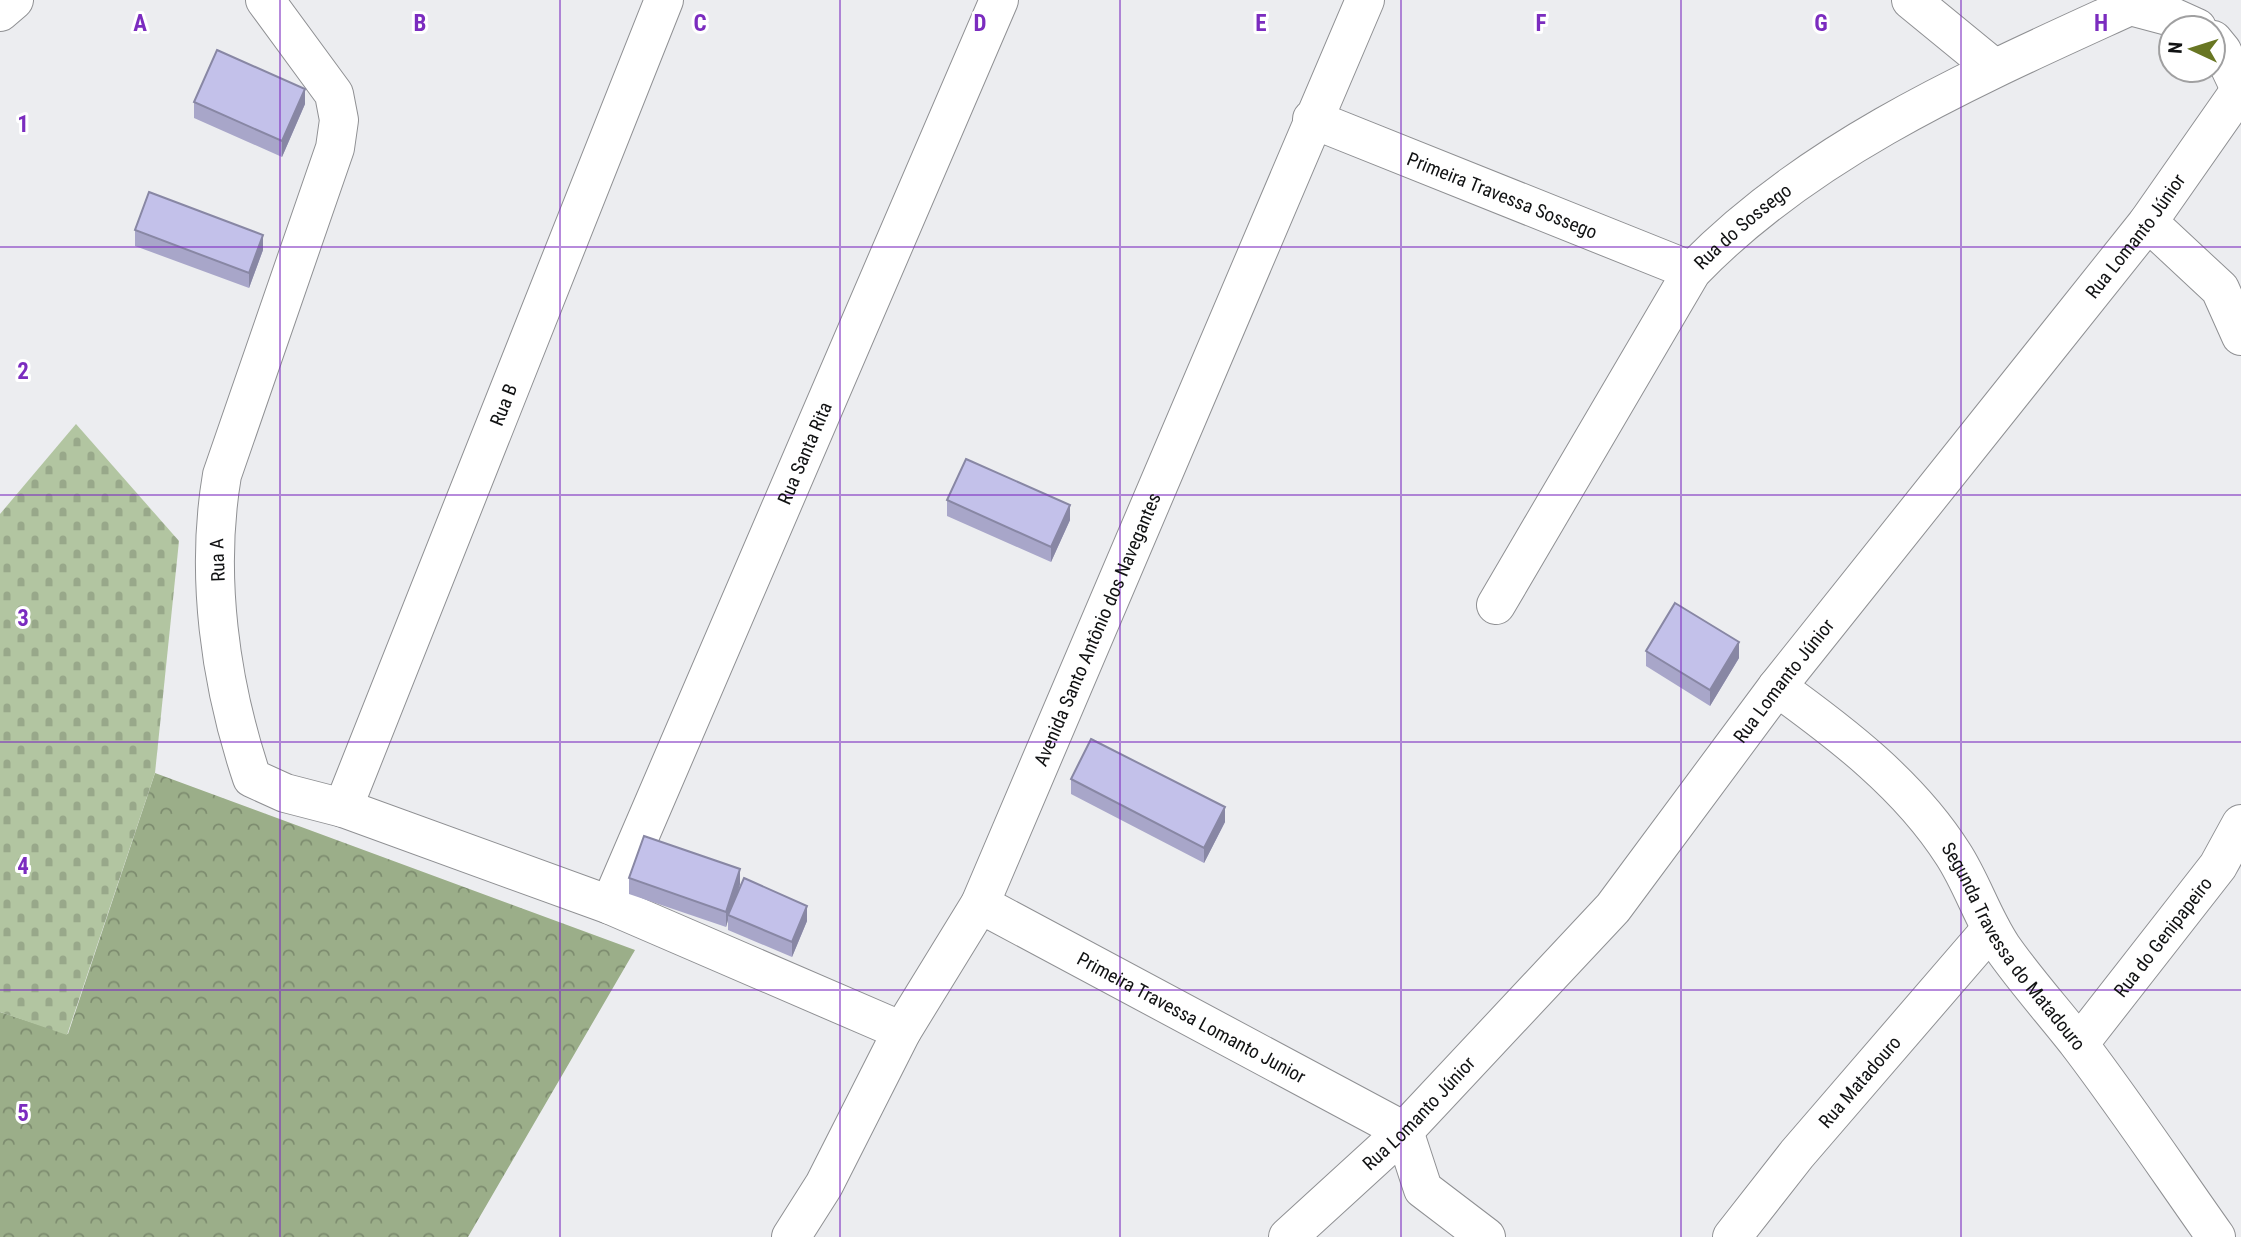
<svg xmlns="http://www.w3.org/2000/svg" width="2241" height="1237" font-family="'Roboto Condensed',sans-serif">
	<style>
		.forest { fill: url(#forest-crowns) }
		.cemetery { fill: url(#cemetery-stones) }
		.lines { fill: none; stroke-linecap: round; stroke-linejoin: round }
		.minor-casing { stroke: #8f9093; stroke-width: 40 }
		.primary-casing { stroke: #8f9093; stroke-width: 40 }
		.minor { stroke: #fff; stroke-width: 38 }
		.primary { stroke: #fff; stroke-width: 38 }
		.wall { fill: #a8a6c9 }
		.shaded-wall { fill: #8887a4 }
		.building { fill: #c3c1ea; stroke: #8887a4; stroke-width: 2 }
		.grid { fill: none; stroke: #7b2cbf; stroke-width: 2; stroke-opacity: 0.55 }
		.labels { text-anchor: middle; stroke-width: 6; stroke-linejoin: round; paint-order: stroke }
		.street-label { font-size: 19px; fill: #111213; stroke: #fff }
		.grid-label { font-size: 23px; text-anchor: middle; font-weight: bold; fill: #7b2cbf; stroke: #fff; stroke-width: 6; stroke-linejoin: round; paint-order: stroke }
	</style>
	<defs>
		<pattern id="forest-crowns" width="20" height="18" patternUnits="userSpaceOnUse" patternTransform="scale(1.75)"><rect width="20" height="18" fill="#9bae89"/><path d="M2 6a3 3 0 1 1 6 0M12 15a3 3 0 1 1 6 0" fill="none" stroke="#7d8c6f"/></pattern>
		<pattern id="cemetery-stones" width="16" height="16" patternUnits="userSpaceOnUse" patternTransform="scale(1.75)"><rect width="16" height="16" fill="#b2c5a1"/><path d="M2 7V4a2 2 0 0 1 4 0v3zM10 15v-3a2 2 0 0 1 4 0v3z" fill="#98a88a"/></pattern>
	</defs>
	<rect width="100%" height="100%" fill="#ecedf0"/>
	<path class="forest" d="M155,773L635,950L468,1237H0V1012L68,1034Z"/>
	<path class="cemetery" d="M76,424L179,541L155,773L67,1035L0,1012V514Z"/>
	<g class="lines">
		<g class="minor-casing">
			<g id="minor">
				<path d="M265,0L334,94L339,120L335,148L222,475C205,575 220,683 252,778L285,793L343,808L610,905L902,1031"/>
				<path d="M1911,0L1994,68"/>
				<path d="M2130,6L2175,18L2197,28"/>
				<path d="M0,12L14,0"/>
				<path d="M2213,40L2222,51L2240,89"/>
				<path id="s1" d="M1312,119L1692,271"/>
				<path d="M2148,222L2220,289L2241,336"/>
				<path id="s2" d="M1496,605L1692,271C1812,147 1975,77 2130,6L2135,0"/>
				<path id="s3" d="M1777,687C1842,734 1909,785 1953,854C1972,883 1982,917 2002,947C2025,980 2053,1011 2078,1043C2126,1106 2170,1172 2216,1237"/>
				<path id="s4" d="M343,808L664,0"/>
				<path id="s5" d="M980,904L1404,1131L1423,1189L1486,1237"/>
				<path id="s6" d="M610,905L999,0"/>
				<path id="s7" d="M2079,1044L2218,866L2241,824"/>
				<path id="s8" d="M1288,1237L1404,1131L1613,908L1777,687L2148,222L2241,89"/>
				<path id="s9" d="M1732,1237L1797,1154L1991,929"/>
			</g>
		</g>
		<g class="primary-casing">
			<g id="primary">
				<path id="s10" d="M791,1237L824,1185L902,1031L980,904L1365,0"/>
			</g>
		</g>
		<use href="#minor" class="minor"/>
		<use href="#primary" class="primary"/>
	</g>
	<path class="wall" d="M194,102L305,104L282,157L194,118Z
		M135,230L263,250L249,288L135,246Z
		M947,500L1070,520L1051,562L947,516Z
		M1646,651L1739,658L1710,706L1646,666Z
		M1071,779L1225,822L1204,863L1071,794Z
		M629,878L740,884L737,896L807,921L792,957L728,930V920L726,927L629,894Z"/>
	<path class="shaded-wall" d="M305,89V104L282,157V141Z
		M263,235V250L249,288V273Z
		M1070,505V520L1051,562V547Z
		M1739,642V658L1710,706V690Z
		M1225,807V822L1204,863V848Z
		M740,869V884L730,916L728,915V920L726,927V912Z
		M807,906V921L792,957V942Z"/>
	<path class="building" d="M217,50L305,89L282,141L194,102Z
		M149,192L263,235L249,273L135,230Z
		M966,459L1070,505L1051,547L947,500Z
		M1675,603L1739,642L1710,690L1646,651Z
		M1091,739L1225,807L1204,848L1071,779Z
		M644,836L740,869L726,912L629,878Z
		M744,878L807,906L792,942L728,915Z"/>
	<path class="grid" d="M280,0V1237M560,0V1237M840,0V1237M1120,0V1237M1401,0V1237M1681,0V1237M1961,0V1237M0,247H2241M0,495H2241M0,742H2241M0,990H2241"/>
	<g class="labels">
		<g class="street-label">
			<text dy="7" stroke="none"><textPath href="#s1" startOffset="205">Primeira Travessa Sossego</textPath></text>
			<text dy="7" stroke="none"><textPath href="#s2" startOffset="455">Rua do Sossego</textPath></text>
			<text dy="7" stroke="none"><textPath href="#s8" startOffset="1314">Rua Lomanto Júnior</textPath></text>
			<text dy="7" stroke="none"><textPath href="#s4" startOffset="434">Rua B</textPath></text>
			<text dy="7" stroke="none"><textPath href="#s6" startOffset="492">Rua Santa Rita</textPath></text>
			<text transform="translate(217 560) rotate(-92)" y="7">Rua A</text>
			<text dy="7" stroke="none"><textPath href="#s10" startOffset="682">Avenida Santo Antônio dos Navegantes</textPath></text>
			<text dy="7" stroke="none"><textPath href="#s8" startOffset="747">Rua Lomanto Júnior</textPath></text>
			<text dy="7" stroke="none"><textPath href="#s7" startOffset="136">Rua do Genipapeiro</textPath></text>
			<text dy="7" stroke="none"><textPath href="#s3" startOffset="355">Segunda Travessa do Matadouro</textPath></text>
			<text dy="7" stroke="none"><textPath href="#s5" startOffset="240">Primeira Travessa Lomanto Junior</textPath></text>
			<text dy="7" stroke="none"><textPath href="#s9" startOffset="201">Rua Matadouro</textPath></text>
			<text dy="7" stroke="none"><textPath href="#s8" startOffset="180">Rua Lomanto Júnior</textPath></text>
		</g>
	</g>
	<g class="grid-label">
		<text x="140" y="31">A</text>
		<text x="420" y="31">B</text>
		<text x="700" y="31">C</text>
		<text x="980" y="31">D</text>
		<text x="1261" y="31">E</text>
		<text x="1541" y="31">F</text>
		<text x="1821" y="31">G</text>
		<text x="2101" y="31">H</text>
		<text x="23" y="132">1</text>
		<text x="23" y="379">2</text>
		<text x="23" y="626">3</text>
		<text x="23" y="874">4</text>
		<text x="23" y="1121">5</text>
	</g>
	<g transform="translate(2192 49) rotate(274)"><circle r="33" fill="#ffffff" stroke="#a0a0a1" stroke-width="2"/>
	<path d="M0-5L12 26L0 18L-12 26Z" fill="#687623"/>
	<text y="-10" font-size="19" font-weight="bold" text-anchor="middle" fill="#111213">N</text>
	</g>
</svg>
